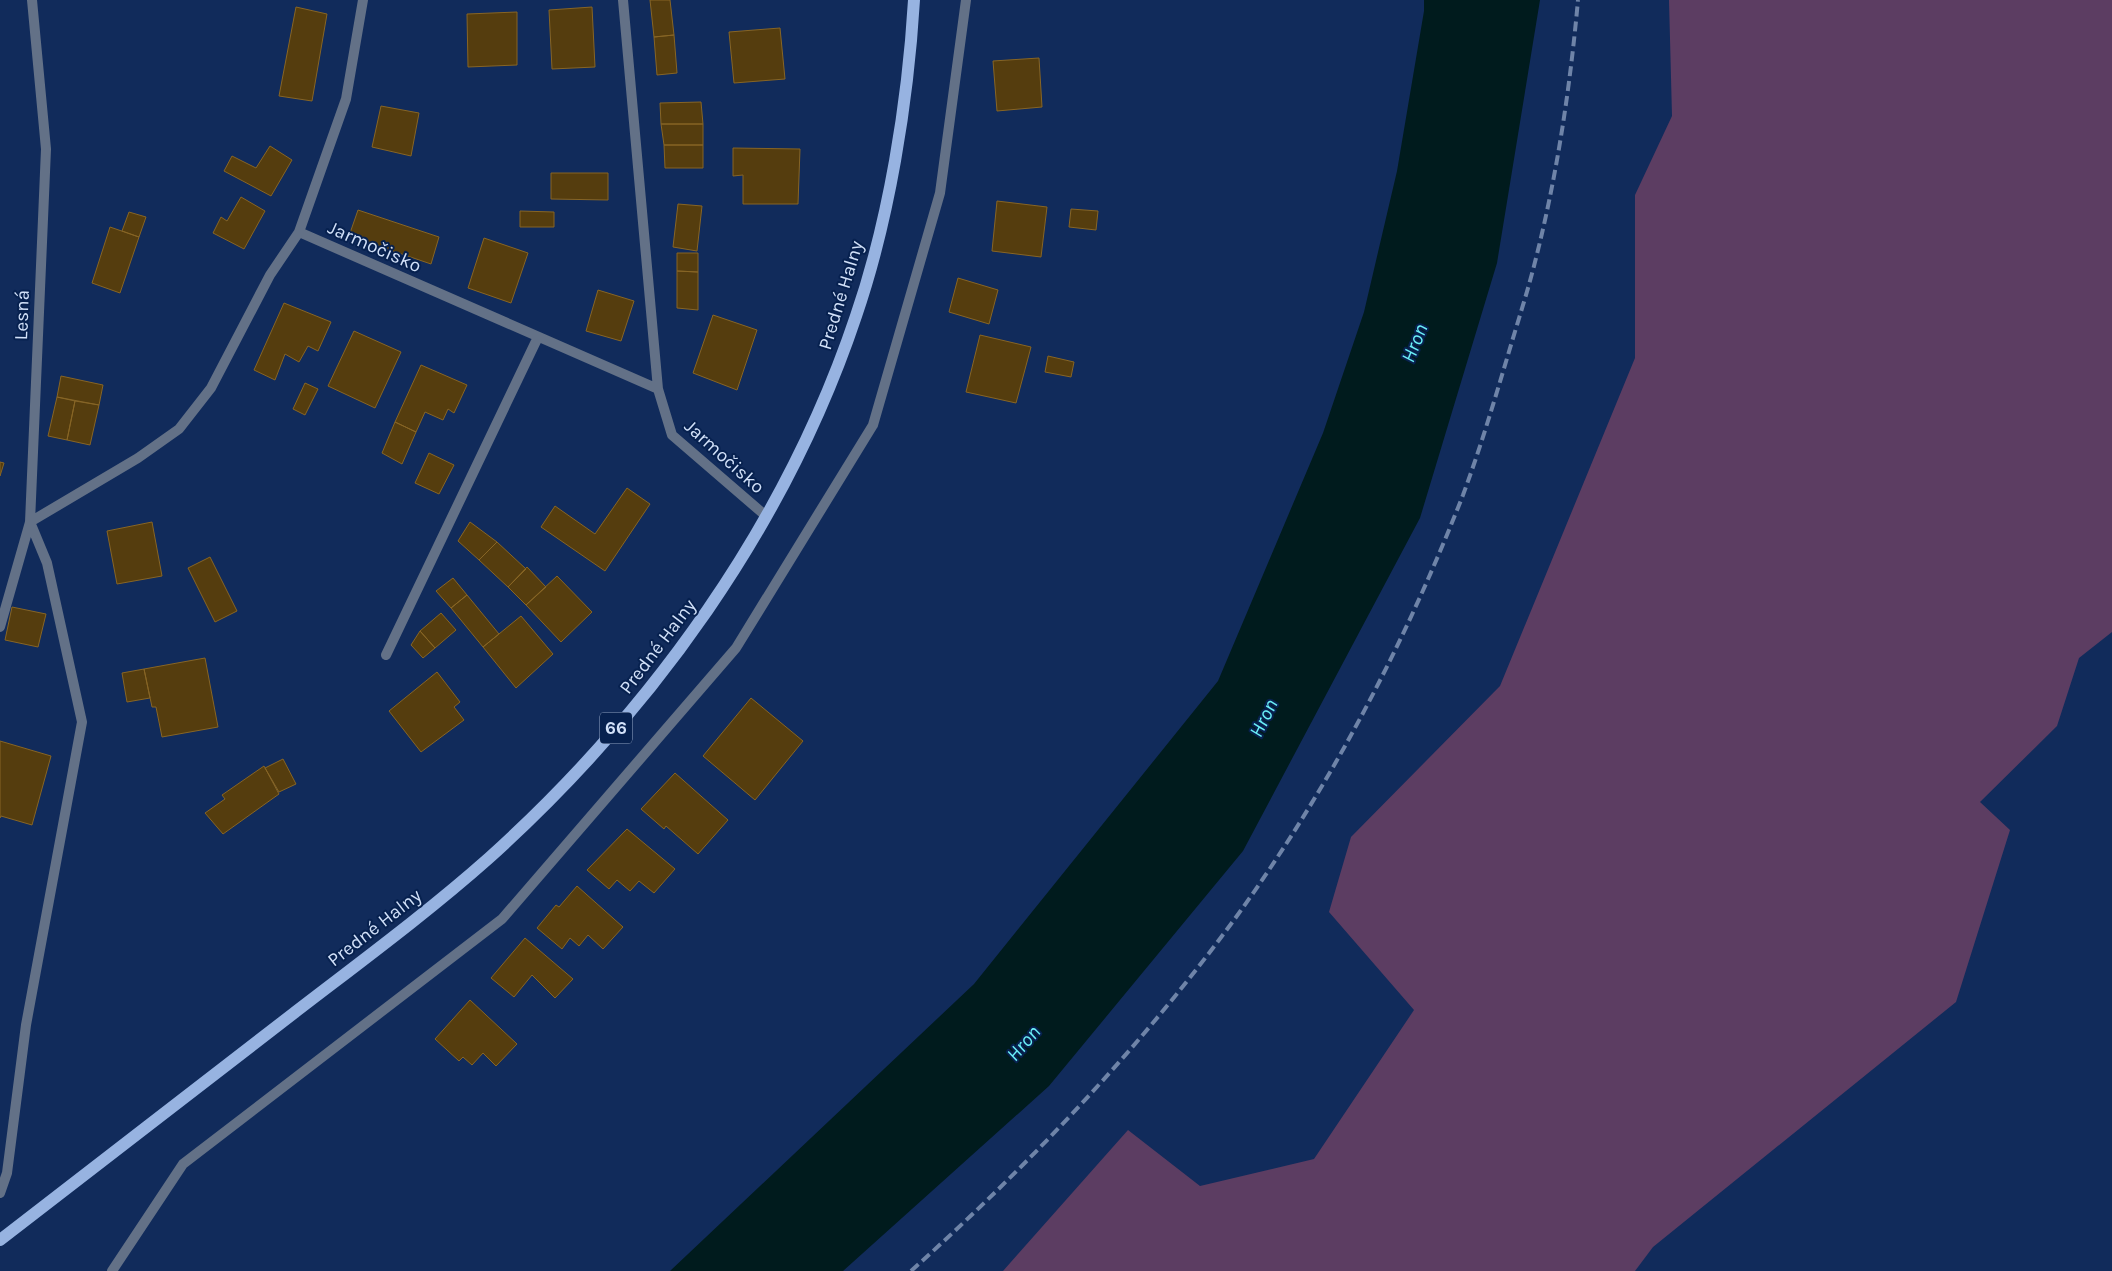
<svg xmlns="http://www.w3.org/2000/svg" width="2112" height="1271" font-family="Karla,sans-serif">
	<style>
		.green { fill: #5c3d62 }
		.water { fill: #001b1d }
		.building { fill: #553d0e; stroke: #876525 }
		.lines { fill: none; stroke-linecap: round; stroke-linejoin: round }
		.minor { stroke: #637187; stroke-width: 10 }
		.primary { stroke: #97b3e1; stroke-width: 12 }
		.rail { stroke: #6f84a8; stroke-width: 4; stroke-dasharray: 10 5; stroke-linecap: butt }
		.labels { text-anchor: middle; stroke-width: 4; stroke-linejoin: round; paint-order: stroke }
		.shield { fill: #07214f; stroke: #95a7c6; stroke-width: 1 }
		.shield-label { font-size: 18px; font-weight: bold; fill: #d2e1f9 }
		.street-label { font-size: 19px; fill: #d2e1f9; stroke: #07214f }
		.water-label { font-size: 20px; font-style: italic; fill: #6aeff7; stroke: #07214f }
	</style>
	<rect width="100%" height="100%" fill="#112b5b"/>
	<path class="green" d="M1669,0H2112V632L2079,658L2057,726L1980,802L2010,830L1956,1002L1653,1247L1635,1271H1003L1128,1130L1200,1186L1314,1159L1414,1010L1329,912L1351,837L1500,686L1635,358V195L1672,116Z"/>
	<path class="water" d="M1424,0H1540L1497,263L1420,518L1243,851L1049,1086L843,1271H670L974,984L1218,681L1323,433L1364,312L1397,171L1424,11Z"/>
	<path class="building" d="M650,0H670L674,35L654,37Z
		M296,7L327,14L312,101L279,96Z
		M592,7L595,67L552,69L549,10Z
		M517,12V65L468,67L467,14Z
		M780,28L785,79L734,83L729,32Z
		M674,35L677,73L657,75L654,37Z
		M1039,58L1042,107L997,111L993,61Z
		M701,102L703,124H661L660,103Z
		M381,106L419,113L411,156L372,147Z
		M661,124H703V145H664Z
		M664,145H703V168H665Z
		M270,146L292,160L271,196L224,171L232,156L256,168Z
		M733,148L800,149L798,204H743V175L733,176Z
		M551,173H608V200L551,199Z
		M241,197L265,211L244,249L213,233L221,217L227,221Z
		M997,201L1047,207L1041,257L992,251Z
		M678,204L702,206L697,251L673,247Z
		M1071,209L1098,211L1096,230L1069,227Z
		M358,210L439,237L431,264L349,236Z
		M520,211L554,212V227H520Z
		M129,212L146,217L139,237L122,231Z
		M110,227L139,237L120,293L92,283Z
		M484,238L528,253L511,303L468,288Z
		M677,253H698V272L677,271Z
		M677,271L698,272V310L677,308Z
		M958,278L998,290L989,324L949,312Z
		M598,290L634,301L621,341L586,331Z
		M284,303L331,322L318,351L308,346L299,362L285,354L275,380L254,370Z
		M713,315L757,330L737,390L693,373Z
		M354,331L401,352L375,408L328,386Z
		M980,335L1031,347L1016,403L966,392Z
		M1048,356L1074,362L1071,377L1045,372Z
		M421,365L467,385L454,413L448,409L443,420L425,412L416,432L395,422Z
		M61,376L103,385L99,405L57,397Z
		M305,383L318,389L305,415L293,409Z
		M57,397L75,401L67,440L48,436Z
		M75,401L99,405L90,445L67,440Z
		M395,422L416,432L402,464L382,453Z
		M429,453L454,465L439,494L415,483Z
		M0,462L4,463L0,476Z
		M627,488L650,504L605,571L541,527L555,506L595,534Z
		M152,522L162,576L117,584L107,531Z
		M470,522L497,542L479,560L458,541Z
		M497,542L526,569L508,587L479,560Z
		M210,557L237,611L215,622L188,568Z
		M527,567L546,587L526,605L508,587Z
		M557,576L592,612L561,642L526,605Z
		M453,578L467,595L451,608L436,591Z
		M467,595L499,634L483,647L451,608Z
		M12,607L46,614L38,647L5,640Z
		M441,613L456,630L435,648L420,631Z
		M521,616L553,654L516,688L483,647Z
		M420,631L435,648L423,658L411,645Z
		M205,658L218,727L162,737L156,707H152L144,669Z
		M144,669L150,698L127,702L122,673Z
		M437,672L460,702L454,707L464,720L421,752L389,711Z
		M751,698L803,741L755,800L703,756Z
		M0,741L51,756L32,825L1,816L0,818Z
		M283,759L296,784L279,792L265,768Z
		M264,766L279,794L223,834L205,813L225,799L222,795Z
		M675,773L728,820L698,854L666,826L664,829L641,809Z
		M627,829L675,869L654,893L639,881L630,891L617,880L609,889L587,870Z
		M577,886L623,927L603,949L588,935L579,946L570,938L562,949L537,928L556,905L559,907Z
		M525,938L573,979L555,998L532,975L514,997L491,978Z
		M470,1000L517,1044L496,1066L483,1053L472,1065L463,1057L459,1061L435,1039Z"/>
	<g class="lines">
		<path class="minor" d="M363,0L346,99L299,232L658,389
			M623,0L658,389L672,435L766,516
			M0,627L30,522L46,149L32,0
			M386,655L538,337
			M0,1193L7,1173L26,1025L82,722L47,563L30,522L138,458L179,429L211,388L270,275L299,232
			M112,1271L183,1164L502,919L736,648L873,425L940,193L966,0"/>
		<path class="primary" d="M0,1240C98,1164 196,1089 294,1013C359,963 427,913 489,858C652,711 786,525 856,316C889,220 908,102 914,0"/>
		<path class="rail" d="M911,1271C1028,1166 1137,1051 1231,924C1327,793 1404,646 1463,495C1480,449 1494,402 1508,355C1517,324 1527,294 1535,262C1557,176 1570,88 1578,0"/>
	</g>
	<g class="labels">
		<rect class="shield" x="600" y="712.5" width="32" height="31" rx="4"/>
		<g class="shield-label">
			<text x="616" y="734">66</text>
		</g>
		<g class="street-label">
			<text transform="translate(375 246) rotate(24)" y="7">Jarmočisko</text>
			<text transform="translate(840 295) rotate(-73)" y="7">Predné Halny</text>
			<text transform="translate(21 315) rotate(-88)" y="7">Lesná</text>
			<text transform="translate(725 456) rotate(42)" y="7">Jarmočisko</text>
			<text transform="translate(657 646) rotate(-53)" y="7">Predné Halny</text>
			<text transform="translate(374 927) rotate(-38)" y="7">Predné Halny</text>
		</g>
		<g class="water-label">
			<text transform="translate(1414 343) rotate(-68)" y="7">Hron</text>
			<text transform="translate(1263 718) rotate(-64)" y="7">Hron</text>
			<text transform="translate(1023 1043) rotate(-49)" y="7">Hron</text>
		</g>
	</g>
</svg>
